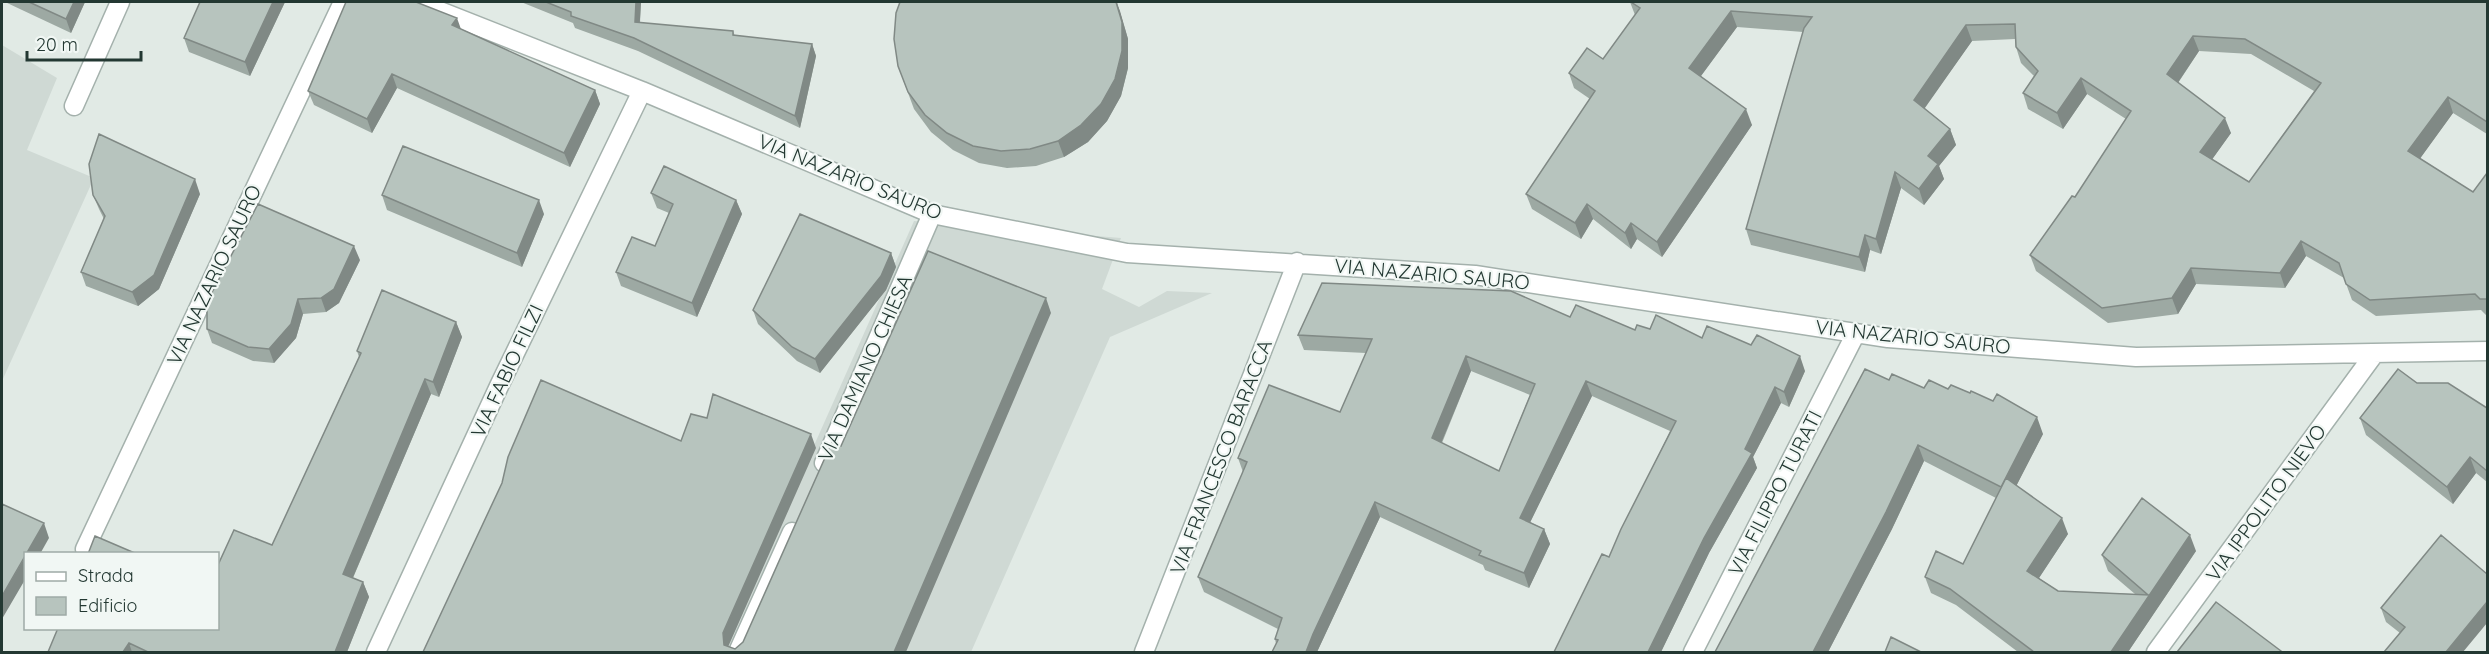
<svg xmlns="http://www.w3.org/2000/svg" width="2489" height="654" font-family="Quicksand,sans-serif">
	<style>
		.built { fill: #cfd9d4 }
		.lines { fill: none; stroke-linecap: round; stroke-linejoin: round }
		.minor-casing { stroke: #a4b1ac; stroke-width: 21 }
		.minor { stroke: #fff; stroke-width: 18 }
		.wall { fill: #9da9a3; fill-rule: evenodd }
		.shaded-wall { fill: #808985 }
		.building { fill: #b7c4be; stroke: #808985; stroke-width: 1.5; fill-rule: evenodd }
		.labels { text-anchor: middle; stroke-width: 4.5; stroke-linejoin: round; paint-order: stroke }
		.street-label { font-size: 20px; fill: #233832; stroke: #f1f7f4 }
	</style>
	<rect width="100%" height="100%" fill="#e1eae5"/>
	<path class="built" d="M2,45L57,78L27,150L94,178L2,381Z
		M914,221L1121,238L1102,289L1139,307L1167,291L1212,293L1110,337L971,652H722Z"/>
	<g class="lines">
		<g class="minor-casing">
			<path id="minor" d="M417,2L642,91L932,214L1127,253L1475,275L1888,338L2136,357L2488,351
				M74,106L120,2
				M824,463L932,214
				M85,549L343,2
				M376,652L500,384L642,91
				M738,652L792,532
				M1144,652L1297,262
				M1693,652L1856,333
				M2156,652L2375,353"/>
		</g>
		<use href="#minor" class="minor"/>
	</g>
	<path class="wall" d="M5,2H85L71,33Z
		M285,2L250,76L189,52L184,38Z
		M521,2H641L640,23L733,31L735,36L812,44L816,56L800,128L638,51L575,28L573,23Z
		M900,2H1117L1128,39V68L1121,96L1107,121L1088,142L1064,157L1036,166L1007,168L979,163L953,150L931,132L914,109L898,66Z
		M1630,2H2487V134L2453,113L2420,158L2473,192L2487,173V315H2486L2481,310L2376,316L2352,300L2344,278L2306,256L2285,288L2196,284L2178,314L2108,323L2036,271L2030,255L2075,197L2126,119L2087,94L2063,129L2028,109L2023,93L2034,76L2021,63L2016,47L2015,39L1972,41L1924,108L1950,129L1956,145L1939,166L1944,179L1924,205L1901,188L1881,254L1870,250L1865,272L1751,245L1746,229L1803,32L1737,27L1701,76L1752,125L1662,257L1637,239L1631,249L1593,219L1581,239L1532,209L1526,194L1590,99L1574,88L1569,73L1603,59L1635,15ZM2199,51L2251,54L2314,91L2249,182L2212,159L2231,133L2178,83Z
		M461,29L595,90L600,104L570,167L397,88L372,133L314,105L308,91Z
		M651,193L736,200L742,214L697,317L621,286L616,272L655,246L669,213L657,208Z
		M200,194L159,289L138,306L86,286L81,272L104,219L99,209L93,195Z
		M382,195L544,214L522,267L387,210Z
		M891,253L896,267L886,290L820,373L797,361L758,324L753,310Z
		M360,260L339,303L326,312L303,314L296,338L274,363L253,361L212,343L207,329Z
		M1570,317L1635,330L1650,329L1702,338L1805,371L1789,407L1781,403L1753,457L1757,468L1709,553L1661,652H1554L1609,557L1670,431L1592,396L1530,522L1544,529L1550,544L1529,588L1485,570L1483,565L1380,517L1317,652H1272L1276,644L1275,639L1278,629L1204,592L1198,577L1243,472L1238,458L1340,412L1366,353L1304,350L1298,335ZM1471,371L1530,395L1499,471L1442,443Z
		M456,322L462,337L439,397L431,394L353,578L363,582L369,597L347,652H48L218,628L272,545L359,357L357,351Z
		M1889,380L1924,388L2043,434L2016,486L2068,534L2039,578L2058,591L2135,594L2108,571L2102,555L2196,551L2128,652H2018L1956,605L1931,593L1925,577L1963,564L1996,498L1924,461L1892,529L1828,652H1715Z
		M2417,383L2487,408V482L2476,473L2453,504L2366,435L2360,418Z
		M2381,608L2463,652L2400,633L2386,622Z"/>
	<path class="shaded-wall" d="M74,2H85L71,33L66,19Z
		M273,2H285L250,76L245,62Z
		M636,2H641L639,35L635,22Z
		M1116,2L1120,11L1128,39V68L1121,96L1107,121L1088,142L1064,157L1058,141Z
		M1731,11L1737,27L1695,84L1689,68Z
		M457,18L462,32L452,25Z
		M1966,25L1972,41L1920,115L1914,100Z
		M2193,36L2199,51L2173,90L2167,74Z
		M812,44L816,56L800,128L795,116Z
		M392,74L397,88L372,133L367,119Z
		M2081,78L2087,94L2063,129L2057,113Z
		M595,90L600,104L570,167L564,153Z
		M2448,97L2453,113L2414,167L2408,151Z
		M1746,109L1752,125L1662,257L1657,242Z
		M2225,118L2231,133L2206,168L2200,152Z
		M1950,129L1956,145L1939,166L1944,179L1924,205L1919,189L1928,156Z
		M1895,172L1901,188L1881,254L1876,239Z
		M195,179L200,194L159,289L138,306L132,292Z
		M539,200L544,214L522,267L517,253Z
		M736,200L742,214L697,317L692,303Z
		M1587,204L1593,219L1581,239L1575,223Z
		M1631,223L1637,239L1631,249L1625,233Z
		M1865,235L1870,250L1865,272L1859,257Z
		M2301,241L2306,256L2285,288L2280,273Z
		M354,246L360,260L339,303L326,312L321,298Z
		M891,253L896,267L886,290L820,373L815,359Z
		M2191,268L2196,284L2178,314L2172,298Z
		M1046,298L1051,313L906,652H894Z
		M298,299L303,314L296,338L274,363L269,349Z
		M456,322L462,337L439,397L433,382Z
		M1466,356L1471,371L1437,453L1432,438Z
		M1800,356L1805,371L1789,407L1784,392Z
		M425,379L431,394L348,589L343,574Z
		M1586,381L1592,396L1525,533L1520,518Z
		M1775,387L1781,403L1753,457L1757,468L1709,553L1661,652H1648L1745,449Z
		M2037,417L2043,434L2007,504L2001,487Z
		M811,434L816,448L728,647L724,645L723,633Z
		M1918,445L1924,461L1892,529L1828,652H1813Z
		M2470,457L2476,473L2453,504L2447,487Z
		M1375,502L1380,517L1317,652H1306L1313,634Z
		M2062,518L2068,534L2033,587L2027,571Z
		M44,523L49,538L40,554H26Z
		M1544,529L1550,544L1529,588L1524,573Z
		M2190,535L2196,551L2128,652H2111Z
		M26,555V578L2,619V596Z
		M363,582L369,597L347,652H335Z
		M2487,602V623L2463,652H2446Z
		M129,643L132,652H123Z"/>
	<path class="building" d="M29,2H74L66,19Z
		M200,2H273L245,62L184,38Z
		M346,2H416L457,18L452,25L595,90L564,153L392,74L367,119L308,91Z
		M546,2H636L635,22L733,31V35L812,44L795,116L634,38L571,16V12Z
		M900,2H1116L1122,22V51L1115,79L1101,104L1081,125L1058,141L1030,149L1001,151L973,146L947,133L925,115L908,92L898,66L894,39L896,13Z
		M1631,2H2487V122L2448,97L2408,151L2473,192L2487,173V299H2480L2475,294L2370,300L2346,284L2339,263L2301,241L2280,273L2191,268L2172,298L2102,308L2030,255L2072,196L2075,197L2131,111L2081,78L2057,113L2023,93L2038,71L2016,47L2015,24L1966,25L1914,100L1950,129L1928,156L1938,164L1919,189L1895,172L1876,239L1865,235L1859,257L1746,229L1804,28L1812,17L1731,11L1689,68L1746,109L1657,242L1631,223L1625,233L1587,204L1575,223L1526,194L1595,91L1569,73L1587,48L1603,59L1640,8ZM2193,36L2245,39L2321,83L2249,182L2200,152L2225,118L2167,74Z
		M99,134L195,179L154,275L132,292L81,272L105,216L93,195L89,164Z
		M403,146L539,200L517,253L382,195Z
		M664,166L736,200L692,303L616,272L632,237L655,246L673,204L651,193Z
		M258,204L354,246L334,289L321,298L298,299L291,324L269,349L248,347L207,329V302Z
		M800,214L891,253L881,276L815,359L792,347L753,310Z
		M928,251L1046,298L894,652H423L502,483L508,457L541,380L681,441L691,414L707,418L713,394L811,434L723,633L724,645L735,649L743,642L832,442L841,446Z
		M1322,283L1511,291L1570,317L1576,305L1635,330L1637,325L1650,329L1656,315L1702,338L1707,326L1751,345L1757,335L1800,356L1784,392L1775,387L1745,449L1752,453L1704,538L1648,652H1554L1602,554L1609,557L1621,529L1676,421L1586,381L1520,518L1544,529L1524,573L1479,555L1481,551L1375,502L1313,634L1306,652H1272L1278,640L1275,639L1282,618L1198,577L1247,462L1238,458L1269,385L1340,412L1372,339L1298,335ZM1466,356L1535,384L1499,471L1432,438Z
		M382,290L456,322L433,382L425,379L343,574L363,582L335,652H148L129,643L123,652H48L58,628H218V565L234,530L272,545L361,353L357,351Z
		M1865,369L1889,380L1892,374L1924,388L1929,380L1948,389L1951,385L1970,393L1971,391L1993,401L1997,394L2037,417L2001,487L1918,445L1886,512L1813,652H1715Z
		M2398,369L2417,383H2448L2487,408V471L2470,457L2447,487L2360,418Z
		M2006,478L2062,518L2027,571L2058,591L2148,595L2102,555L2142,498L2190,535L2111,652H2034L1950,589L1925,577L1936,551L1963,564Z
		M2,504L44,523L2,596Z
		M2441,535L2487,574V602L2446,652H2384L2405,627L2381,608Z
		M95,536L137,554H88Z
		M2216,602L2281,651L2280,652H2177Z
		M1891,637L1921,652H1885Z"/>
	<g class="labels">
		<g class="street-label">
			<text transform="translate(850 177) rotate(22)" y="7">VIA NAZARIO SAURO</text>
			<text transform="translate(1432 274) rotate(5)" y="7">VIA NAZARIO SAURO</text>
			<text transform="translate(214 275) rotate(-65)" y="7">VIA NAZARIO SAURO</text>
			<text transform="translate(1913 337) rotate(6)" y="7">VIA NAZARIO SAURO</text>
			<text transform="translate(865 368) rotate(-66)" y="7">VIA DAMIANO CHIESA</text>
			<text transform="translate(507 371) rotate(-65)" y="7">VIA FABIO FILZI</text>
			<text transform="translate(1221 457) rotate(-69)" y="7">VIA FRANCESCO BARACCA</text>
			<text transform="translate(1775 493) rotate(-63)" y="7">VIA FILIPPO TURATI</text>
			<text transform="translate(2266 503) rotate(-54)" y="7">VIA IPPOLITO NIEVO</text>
		</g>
	</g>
	<rect width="2489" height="654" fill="none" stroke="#233832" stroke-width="6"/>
	<rect x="24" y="552" width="195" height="78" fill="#f1f7f4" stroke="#9faba6" stroke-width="1.5"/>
	<rect x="36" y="572" width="30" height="9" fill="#ffffff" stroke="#9faba6" stroke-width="1.5"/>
	<text x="78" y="582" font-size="18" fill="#233832">Strada</text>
	<rect x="36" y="597" width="30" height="18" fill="#b7c4be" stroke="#9faba6" stroke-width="1.5"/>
	<text x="78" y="612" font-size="18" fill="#233832">Edificio</text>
	<path d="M27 51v9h114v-9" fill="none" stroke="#233832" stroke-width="3"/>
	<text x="36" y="51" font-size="18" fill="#233832" stroke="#f1f7f4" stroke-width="4.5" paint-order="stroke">20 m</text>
</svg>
